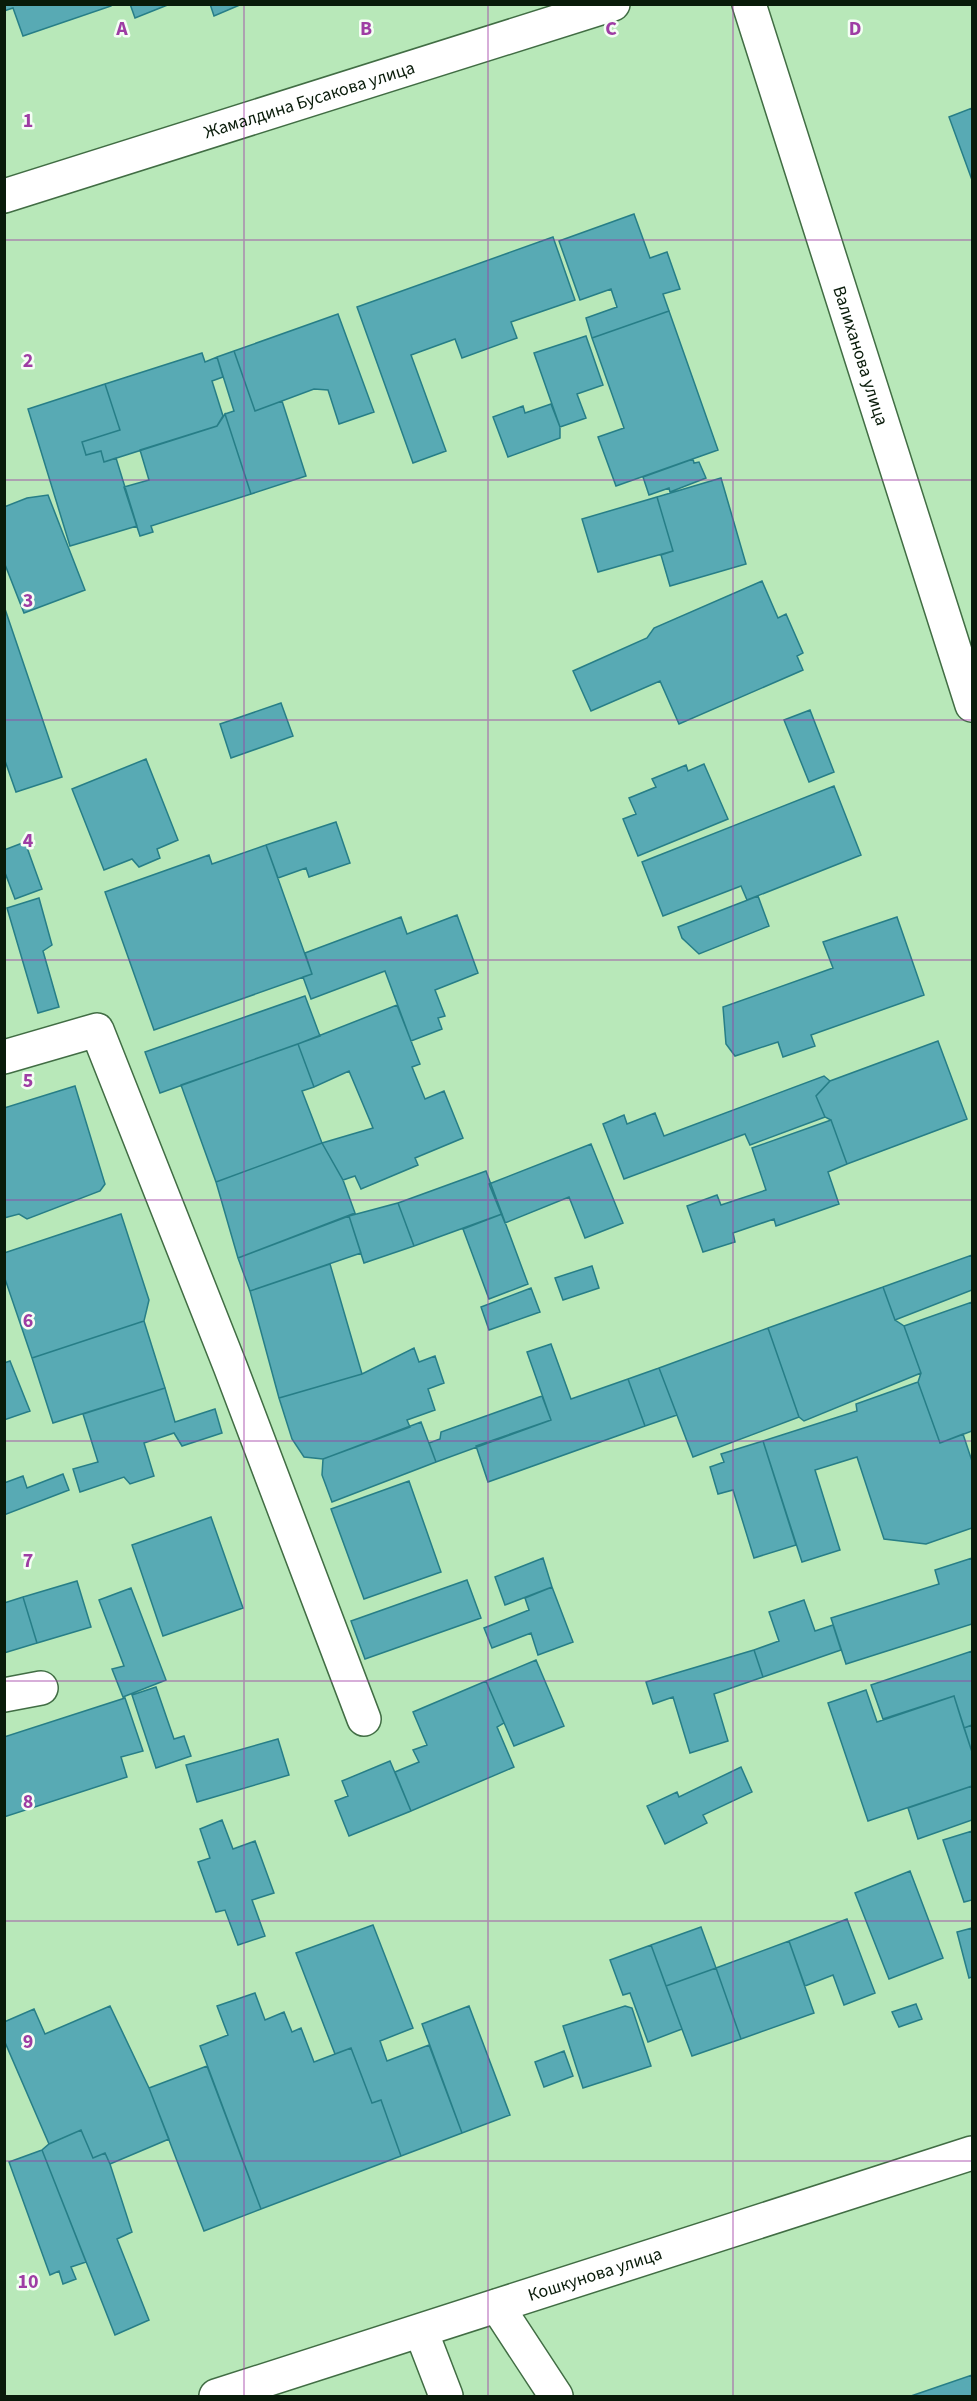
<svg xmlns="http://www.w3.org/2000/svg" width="977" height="2401" font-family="'Source Sans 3',sans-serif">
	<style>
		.building { fill: #58aab4; stroke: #277e87; stroke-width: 1.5 }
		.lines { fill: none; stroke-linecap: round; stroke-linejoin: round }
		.minor-casing { stroke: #416d44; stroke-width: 36 }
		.minor { stroke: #fff; stroke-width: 33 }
		.grid { fill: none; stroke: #9e3da4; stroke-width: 1.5; stroke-opacity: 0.55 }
		.labels { text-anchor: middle; stroke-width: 5; stroke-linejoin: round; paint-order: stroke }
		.street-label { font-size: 18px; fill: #091b0a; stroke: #f4fef4 }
		.grid-label { font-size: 20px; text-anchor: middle; font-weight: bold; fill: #9e3da4; stroke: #f4fef4; stroke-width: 5; stroke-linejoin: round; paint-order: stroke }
	</style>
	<rect width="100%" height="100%" fill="#b8e8b9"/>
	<path class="building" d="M4,4H111V6L23,36L13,8L4,11Z
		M130,4H170L135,18Z
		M210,4H242L214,16Z
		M972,108V180L949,117Z
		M634,214L650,258L667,252L680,289L663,294L669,311L592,338L586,318L617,307L611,289L580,300L559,241Z
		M553,237L575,300L511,322L517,338L462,358L455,339L411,355L446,451L413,463L357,307Z
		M669,311L718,450L616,486L598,437L624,428L592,338Z
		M338,314L374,412L339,424L328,390L314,389L255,411L234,351Z
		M586,336L603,385L577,394L586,418L560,427L534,353Z
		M234,351L255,411L282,401L306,476L251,494L225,414L234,411L217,357Z
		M202,353L205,362L217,357L223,377L212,381L223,416L217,426L104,462L101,451L86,455L82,442L120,430L105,384Z
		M105,384L120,430L82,442L86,455L101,451L104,462L116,458L137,526L70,546L28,409Z
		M551,404L560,427V438L508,457L493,417L523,406L525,413Z
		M225,414L251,494L151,526L153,532L140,536L124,487L149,480L140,450L217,426Z
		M693,459L694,463L699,462L706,478L670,492L669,488L649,495L643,477Z
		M721,478L746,564L670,586L661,555L673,551L657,497Z
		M48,495L85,590L24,613L4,562V507L27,498Z
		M657,497L673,551L598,572L582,519Z
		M762,581L778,618L786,614L803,653L797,656L803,670L679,724L660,681L591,711L573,671L647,638L654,628Z
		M4,606L62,777L16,792L4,758Z
		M281,703L293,736L231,758L220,724Z
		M810,710L834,772L809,782L784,720Z
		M146,759L178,840L157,849L160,858L139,867L132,859L104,870L72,789Z
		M704,764L728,819L638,856L623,819L636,814L629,798L656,787L652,779L686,765L688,771Z
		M834,786L861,855L747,900L741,886L663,916L642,862Z
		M336,822L350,863L309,877L306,868L278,878L266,845Z
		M25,842L42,889L15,899L4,870V850Z
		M266,845L312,974L154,1030L105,892L209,855L212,864Z
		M758,896L769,926L699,954L682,938L678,927Z
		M39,898L52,945L43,951L59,1007L38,1013L7,908Z
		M457,915L478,973L435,990L445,1016L438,1018L442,1029L411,1041L385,971L311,999L303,977L312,974L305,953L401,917L407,934Z
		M897,917L924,995L811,1035L815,1046L783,1057L778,1042L735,1056L726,1044L723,1007L833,968L823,942Z
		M305,996L320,1036L160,1093L145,1052Z
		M397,1005L420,1064L412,1067L425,1099L444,1091L463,1138L415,1158L418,1165L361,1189L355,1176L343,1180L322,1143L373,1128L349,1071L314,1087L298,1044Z
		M938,1041L967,1119L847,1164L831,1120L825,1117L816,1096L830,1081Z
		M298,1044L314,1087L302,1091L322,1143L216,1182L181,1085Z
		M824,1076L830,1081L816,1096L825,1117L750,1145L745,1134L624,1179L603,1124L624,1115L627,1124L655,1113L664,1136Z
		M75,1086L105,1184L100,1191L27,1219L19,1214L4,1218V1108Z
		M831,1120L847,1164L828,1172L839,1204L776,1226L774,1219L733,1233L735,1242L703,1252L687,1206L717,1195L721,1205L766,1190L752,1148Z
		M322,1143L343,1180L355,1213L238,1258L216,1182Z
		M591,1144L623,1223L585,1238L569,1197L505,1223L489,1184Z
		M486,1171L502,1214L414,1246L398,1203Z
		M398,1203L414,1246L364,1263L349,1216Z
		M121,1214L149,1300L144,1321L32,1358L4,1276V1253Z
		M502,1214L528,1284L489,1299L463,1229Z
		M349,1216L361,1253L250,1291L238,1258Z
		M972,1255V1290L895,1320L883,1287Z
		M330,1264L362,1374L279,1398L250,1291Z
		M592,1266L599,1288L563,1300L555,1278Z
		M883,1287L895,1320L904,1326L921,1373L804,1421L799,1417L768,1328Z
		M531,1288L540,1312L489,1330L481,1307Z
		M972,1302V1431L940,1443L918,1382L921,1373L904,1326Z
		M144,1321L165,1388L53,1423L32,1358Z
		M768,1328L799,1417L693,1457L659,1368Z
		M551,1344L571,1399L628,1379L645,1426L488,1482L476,1446L551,1420L527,1352Z
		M414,1348L419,1362L435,1356L444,1383L428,1389L435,1410L407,1420L410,1427L323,1459L304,1457L292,1439L279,1398L362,1374Z
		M10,1361L30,1411L4,1420V1363Z
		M659,1368L677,1415L645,1426L628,1379Z
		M918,1382L940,1443L963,1434L972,1461V1528L926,1544L884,1539L857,1457L815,1470L840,1550L802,1562L763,1441L857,1411L856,1404Z
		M165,1388L175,1422L215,1409L222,1433L182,1446L174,1433L144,1443L154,1476L130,1484L124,1477L80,1492L73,1469L98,1462L83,1414Z
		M542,1396L551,1420L436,1462L429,1443L440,1439L441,1432Z
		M421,1422L436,1462L332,1502L322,1475L323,1459Z
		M763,1441L796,1545L754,1558L733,1490L718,1494L710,1467L724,1462L721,1454Z
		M63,1474L69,1490L4,1515V1483L23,1476L27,1488Z
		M409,1481L441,1572L364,1599L331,1509Z
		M211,1517L243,1608L163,1636L132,1545Z
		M543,1558L552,1587L505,1605L495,1577Z
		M972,1558V1624L846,1664L831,1618L939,1584L935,1570Z
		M467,1580L481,1618L365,1659L351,1621Z
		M77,1581L91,1627L37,1643L23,1597Z
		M552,1587L573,1642L538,1655L531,1633L492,1648L484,1628L529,1610L525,1598Z
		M131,1588L166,1680L123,1697L112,1669L124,1666L99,1600Z
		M23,1597L37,1643L4,1653V1603Z
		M804,1600L815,1631L833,1625L841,1650L763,1677L754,1650L779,1641L769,1612Z
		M754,1650L763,1677L714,1694L728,1741L690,1753L673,1697L653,1704L646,1682Z
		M972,1651V1725L964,1728L954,1696L883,1719L871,1685Z
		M536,1660L564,1726L514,1746L486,1681Z
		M486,1681L504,1723L497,1727L514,1767L411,1811L395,1772L419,1762L413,1750L427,1745L413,1712Z
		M156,1687L174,1739L184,1736L191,1756L156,1768L132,1695Z
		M866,1690L877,1722L954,1696L972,1752V1786L868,1821L828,1703Z
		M125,1698L143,1751L121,1757L127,1777L4,1817V1737Z
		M972,1725V1752L964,1728Z
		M278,1739L289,1775L197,1802L186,1765Z
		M390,1761L411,1811L349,1836L335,1801L348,1796L342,1781Z
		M741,1767L752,1792L703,1815L707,1823L665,1844L647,1806L677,1792L679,1797Z
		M972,1786V1820L918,1839L908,1808Z
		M222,1820L233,1849L255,1841L274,1893L252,1900L265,1936L238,1945L225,1910L216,1912L198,1862L210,1858L200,1829Z
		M972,1831V1900L964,1902L943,1840Z
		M910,1871L943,1958L889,1979L855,1893Z
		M847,1919L875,1993L844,2005L833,1975L805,1986L789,1941Z
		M373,1925L413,2028L380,2041L387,2061L429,2045L462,2133L401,2156L381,2100L372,2103L351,2048L335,2054L296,1953Z
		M701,1927L716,1968L666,1986L651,1945Z
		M972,1928V1977L969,1978L957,1932Z
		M789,1941L814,2013L741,2039L716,1968Z
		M651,1945L682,2029L648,2042L630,1993L623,1995L610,1960Z
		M716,1968L741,2039L692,2056L666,1986Z
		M255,1993L265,2020L284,2012L292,2032L301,2028L314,2062L351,2048L372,2103L381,2100L401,2156L261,2209L200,2046L228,2035L217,2006Z
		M916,2004L922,2019L899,2027L892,2012Z
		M110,2006L149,2088L169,2139L110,2164L105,2153L93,2158L81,2130L49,2144L4,2040V2022L34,2009L45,2034Z
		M469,2006L510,2115L462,2133L422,2024Z
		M625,2006L632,2008L651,2066L583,2088L563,2026Z
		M564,2051L573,2076L544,2087L535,2062Z
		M207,2066L261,2209L204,2231L149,2088Z
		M81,2130L93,2158L105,2153L110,2164L132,2232L117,2239L149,2320L115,2335L42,2150L49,2144Z
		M42,2150L86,2262L71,2267L76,2279L63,2284L59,2271L50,2275L9,2162Z
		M972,2375V2396H911Z"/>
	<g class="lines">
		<g class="minor-casing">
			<g id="minor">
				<path id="s1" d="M749,4L972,705"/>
				<path id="s2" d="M4,196L613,4"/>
				<path d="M4,1057L97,1030L230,1366L364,1719"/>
				<path d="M4,1695L41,1688"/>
				<path d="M497,2306L556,2396"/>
				<path d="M421,2331L446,2396"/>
				<path id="s3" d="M216,2396L972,2153"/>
			</g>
		</g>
		<use href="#minor" class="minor"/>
	</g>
	<path class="grid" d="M244,4V2396M488,4V2396M733,4V2396M4,240H972M4,480H972M4,720H972M4,960H972M4,1200H972M4,1441H972M4,1681H972M4,1921H972M4,2161H972"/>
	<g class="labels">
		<g class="street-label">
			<text dy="6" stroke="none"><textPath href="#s2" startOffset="320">Жамалдина Бусакова улица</textPath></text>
			<text dy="6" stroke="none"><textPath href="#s1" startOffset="369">Валиханова улица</textPath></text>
			<text dy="6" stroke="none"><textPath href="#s3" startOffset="398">Кошкунова улица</textPath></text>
		</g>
	</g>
	<g class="grid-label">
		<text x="122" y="35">A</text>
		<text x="366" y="35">B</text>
		<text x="611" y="35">C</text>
		<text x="855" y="35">D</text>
		<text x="28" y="127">1</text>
		<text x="28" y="367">2</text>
		<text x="28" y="607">3</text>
		<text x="28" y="847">4</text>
		<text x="28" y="1087">5</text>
		<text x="28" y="1327">6</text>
		<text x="28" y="1567">7</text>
		<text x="28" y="1808">8</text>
		<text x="28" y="2048">9</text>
		<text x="28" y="2288">10</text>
	</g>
	<rect width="977" height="2401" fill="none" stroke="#091b0a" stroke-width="12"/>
</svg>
